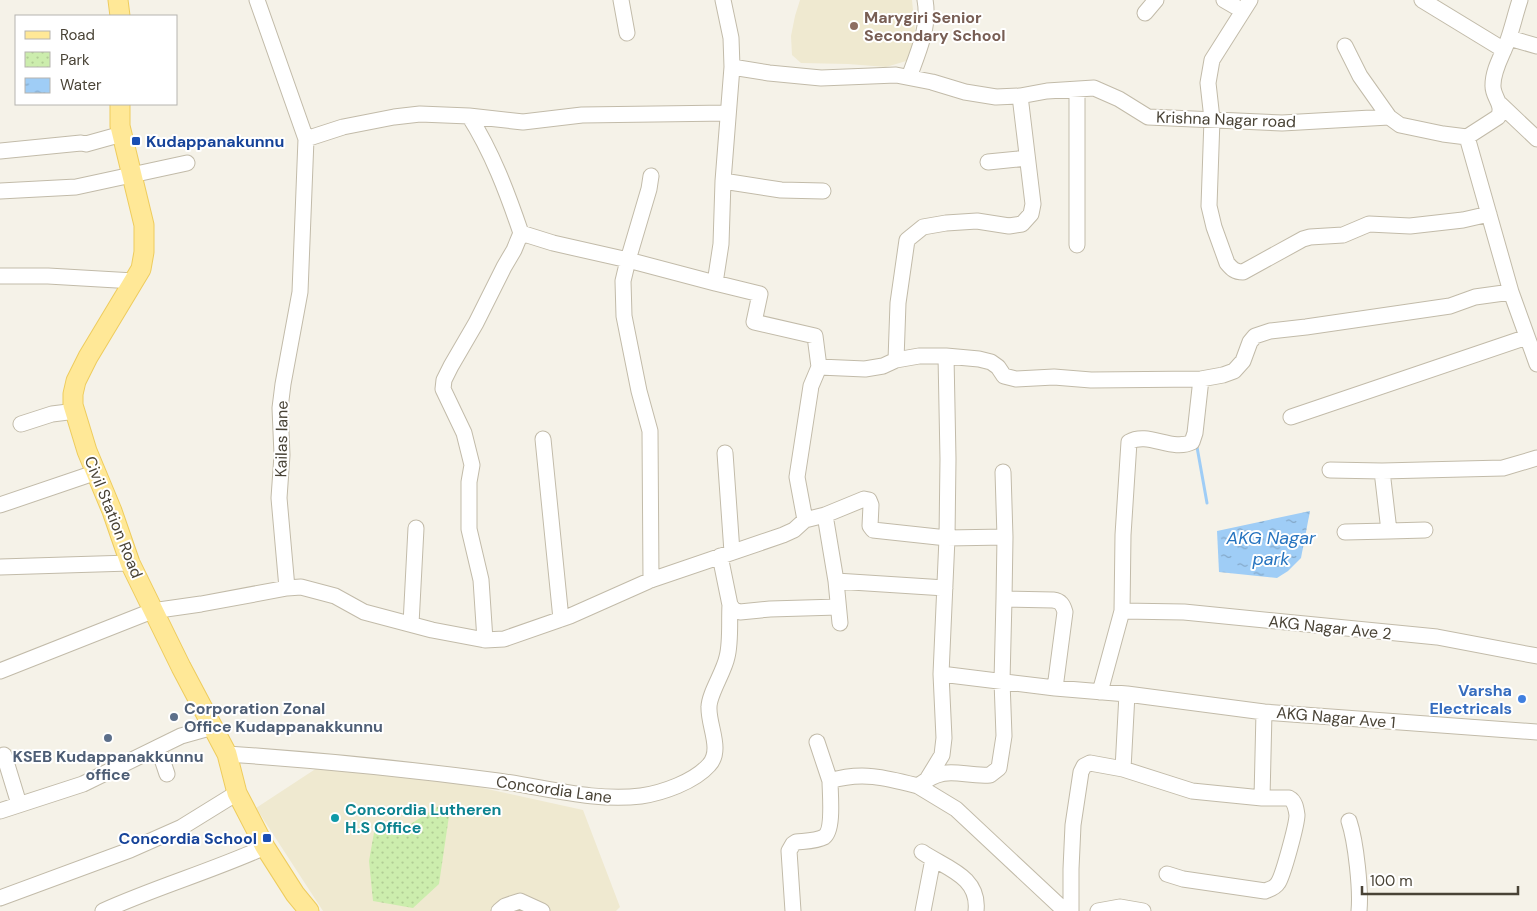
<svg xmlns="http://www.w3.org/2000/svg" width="1537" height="911" font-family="'DM Sans',sans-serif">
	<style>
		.education { fill: #efe9d0 }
		.park { fill: url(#park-dots) }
		.water { fill: url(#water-ripples) }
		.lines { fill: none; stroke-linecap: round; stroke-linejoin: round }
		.stream { stroke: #9fcdf6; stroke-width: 3 }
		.minor-casing { stroke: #c2bba9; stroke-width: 17 }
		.major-casing { stroke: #eecc5d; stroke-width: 21 }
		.minor { stroke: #fff; stroke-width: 15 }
		.major { stroke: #ffe897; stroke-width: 19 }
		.education-dot { fill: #8d6e63; stroke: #fff; stroke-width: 2 }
		.transit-dot { fill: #1a4fb4; stroke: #fff; stroke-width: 2 }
		.shop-dot { fill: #3f7fe0; stroke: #fff; stroke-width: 2 }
		.service-dot { fill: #5c6f8a; stroke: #fff; stroke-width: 2 }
		.culture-dot { fill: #0f9aa8; stroke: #fff; stroke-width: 2 }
		.labels { text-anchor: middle; stroke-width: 4; stroke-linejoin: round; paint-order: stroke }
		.education-label { font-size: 16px; font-weight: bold; fill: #785e54; stroke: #fff; text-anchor: start }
		.street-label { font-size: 16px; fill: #494336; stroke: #fff }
		.transit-label { font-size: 16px; font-weight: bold; fill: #164399; stroke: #fff; text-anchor: start }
		.shop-label { font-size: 16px; font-weight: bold; fill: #366cbe; stroke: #fff; text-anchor: end }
		.service-label { font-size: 16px; font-weight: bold; fill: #4e5e75; stroke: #fff; text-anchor: start }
		.culture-label { font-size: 16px; font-weight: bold; fill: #0d838f; stroke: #fff; text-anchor: start }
		.water-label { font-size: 18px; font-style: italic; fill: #2573bf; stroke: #fff }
	</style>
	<defs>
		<pattern id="park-dots" width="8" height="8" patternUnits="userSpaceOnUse" patternTransform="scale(1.25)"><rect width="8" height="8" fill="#ccedad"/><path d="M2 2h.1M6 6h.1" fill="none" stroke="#b1cc95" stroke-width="1.8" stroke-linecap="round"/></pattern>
		<pattern id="water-ripples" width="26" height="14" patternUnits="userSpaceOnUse" patternTransform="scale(1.25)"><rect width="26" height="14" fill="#9fcdf6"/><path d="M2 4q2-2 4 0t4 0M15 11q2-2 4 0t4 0" fill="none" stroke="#84a8c8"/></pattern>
	</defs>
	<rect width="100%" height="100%" fill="#f5f2e8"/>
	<path class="education" d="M800,0H912L916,41L913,59L886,67L848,64L801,63L792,55L791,36L795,16Z
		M317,768H373L460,783L583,810L620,907L616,911H323L256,808Z"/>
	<path class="park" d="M439,806L449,816L439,884L413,908L373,901L369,861L375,827L398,832Z"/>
	<path class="water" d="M1310,511L1301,558L1288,571L1277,578L1219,572L1217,531Z"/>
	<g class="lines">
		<path class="stream" d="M1197,447L1207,503"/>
		<g class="minor-casing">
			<path id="minor" d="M621,0L627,33
				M723,0L731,38L732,67L769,73L821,78L896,75L932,82L965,92L996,97L1020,96L1047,91L1094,88L1119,99L1148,117L1282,123L1389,117L1400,125L1443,134L1467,137L1511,292L1537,364
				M1224,0L1243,11
				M1250,0L1212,60L1208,83L1212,119L1209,206L1214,227L1227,263C1232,269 1235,272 1243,272L1303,239L1310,237L1343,235L1369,224L1410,226L1463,220L1489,214
				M1422,0L1504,50
				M1145,13L1156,0
				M1509,38L1537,46
				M1345,46L1360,76L1389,117
				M909,77C918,53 930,26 925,0
				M1077,90V245
				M1500,104L1537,139
				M469,116C492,152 507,192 521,233L553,243L628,260L649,189L651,176
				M1467,137L1498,117C1505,105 1492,97 1493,85C1493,68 1504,53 1509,37C1513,25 1516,12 1520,0
				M306,139L343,127L394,117L420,114L469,116L523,122L582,115L728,113
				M0,151L81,143L86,144L122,134
				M988,162L1027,158
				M723,181L781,190L823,191
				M0,191L76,187L187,163
				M0,276H48L134,281
				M715,283L760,294L754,322L815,336L819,367
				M946,356L948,459L947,538L1005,537
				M896,360L898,303L907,240L923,227L946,223L977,221L1009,226L1022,224L1031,214L1033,204L1020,96
				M1291,417L1527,337
				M21,424L52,414L76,411
				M543,439L561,619
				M725,453L732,552
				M1330,470L1382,471L1503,468L1537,458
				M1003,472L1005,537L1004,599
				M0,505L97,472
				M825,515L836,581L840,623
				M805,520L797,477L811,386L819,367L865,369L883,366L896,360L919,356H946L979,359L991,362L998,367L1004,376L1016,379L1054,377L1091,380L1201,379L1223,375L1234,371L1243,361L1250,342L1255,336L1270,331L1306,327L1450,306L1475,297L1511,292
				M1389,531L1425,530
				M1345,532L1389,531L1382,471
				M720,556L730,605L734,610L740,612L770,609L838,607
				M0,567L130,563
				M651,580L650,431L639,391L624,316L623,281L628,260L715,283L721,244L723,181L732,67
				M836,581L945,588
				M287,588L301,587L335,596L364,612L432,630L485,640L504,639L570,616L651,580L783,535L794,530L805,520L825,515L864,499L869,500L871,505L870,526L873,530L947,538L941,674L1055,688L1127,694L1264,712
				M1122,611L1184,612L1437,637L1537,656
				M411,624L416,528
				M485,640L481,580L469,529V482L472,465L464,433L443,389L444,380L451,366L476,323L504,267L514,250L521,233
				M0,671L152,611L201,604L287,588L279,498L282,455L280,408L283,384L300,292L306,139L257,0
				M1100,692L1122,611L1123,535L1129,442C1148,431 1172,452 1192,442L1195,433L1201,379
				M817,742L830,781
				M158,747L167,774
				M227,754C318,760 408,769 498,781C545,787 594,802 641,796C662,793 694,782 709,765C723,750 708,725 709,707C709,694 724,672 727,657C731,642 729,621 730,605
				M4,755L19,804
				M1123,769L1192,791L1262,798
				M928,778L942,755L944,738L941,674
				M918,786L956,809L1065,911
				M0,811L83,784L181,736L213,727
				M1349,821C1356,842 1361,890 1359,911
				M922,852C945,868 980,876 976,911
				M1167,874L1183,879L1265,891C1270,889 1275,888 1278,883C1283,876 1297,824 1297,815C1296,808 1295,801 1289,798H1262L1264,712L1537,732
				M0,898L130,850L182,827L237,793
				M103,911C156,887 212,871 265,847
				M499,911L505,906L520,901L542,911
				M793,911L789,851L793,844L796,842C805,841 817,841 824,837C834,830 830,793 830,781C862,771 887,778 918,786C947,763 960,777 990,775L999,768L1004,736L1002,681L1004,599L1053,600C1061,601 1063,605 1065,612L1055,688
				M923,911L933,859
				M1071,911V869L1073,825L1081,772L1084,766L1090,763L1123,769L1127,694
				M1098,911L1120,907L1143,911"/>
		</g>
		<g class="major-casing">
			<path id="major" d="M118,0L120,16
				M120,104V126L144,225V252L141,269L88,357L76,381L73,394V405L87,451L112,511L130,563L181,667L227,754L237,793L265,847L295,894L309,911"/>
		</g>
		<use href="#minor" class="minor"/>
		<use href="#major" class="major"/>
	</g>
	<circle class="education-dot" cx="854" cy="26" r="5"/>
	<g class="transit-dot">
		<rect x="131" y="136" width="10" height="10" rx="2.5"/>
		<rect x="262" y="833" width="10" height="10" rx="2.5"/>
	</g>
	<circle class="shop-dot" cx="1522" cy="699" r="5"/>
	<g class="service-dot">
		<circle cx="174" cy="717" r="5"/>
		<circle cx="108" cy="738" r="5"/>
	</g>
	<circle class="culture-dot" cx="335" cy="818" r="5"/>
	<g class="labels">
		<g class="education-label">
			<text x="864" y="23">Marygiri Senior<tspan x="864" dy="18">Secondary School</tspan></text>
		</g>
		<g class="street-label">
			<text transform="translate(1226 119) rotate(2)" y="6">Krishna Nagar road</text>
			<text transform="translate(281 439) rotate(-89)" y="6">Kailas lane</text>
			<text transform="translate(114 517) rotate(68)" y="6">Civil Station Road</text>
			<text transform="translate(1330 627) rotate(6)" y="6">AKG Nagar Ave 2</text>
			<text transform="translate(1336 717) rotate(5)" y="6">AKG Nagar Ave 1</text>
			<text transform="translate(554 789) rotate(8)" y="6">Concordia Lane</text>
		</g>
		<g class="transit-label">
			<text x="146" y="147">Kudappanakunnu</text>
			<text x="257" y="844" text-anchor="end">Concordia School</text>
		</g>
		<g class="shop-label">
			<text x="1512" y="696">Varsha<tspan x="1512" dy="18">Electricals</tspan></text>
		</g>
		<g class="service-label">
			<text x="184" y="714">Corporation Zonal<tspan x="184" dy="18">Office Kudappanakkunnu</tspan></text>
			<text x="108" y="762" text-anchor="middle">KSEB Kudappanakkunnu<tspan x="108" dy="18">office</tspan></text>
		</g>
		<g class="culture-label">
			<text x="345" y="815">Concordia Lutheren<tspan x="345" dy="18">H.S Office</tspan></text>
		</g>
		<g class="water-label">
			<text x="1271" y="544">AKG Nagar<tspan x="1271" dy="21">park</tspan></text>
		</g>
	</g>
	<rect x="15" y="15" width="162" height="90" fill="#ffffff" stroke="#b6b4af"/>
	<rect x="25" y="31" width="25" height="8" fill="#ffe897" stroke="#b6b4af"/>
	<text x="60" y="40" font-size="15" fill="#494336">Road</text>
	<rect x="25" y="52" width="25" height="15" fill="url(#park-dots)" stroke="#b6b4af"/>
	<text x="60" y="65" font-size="15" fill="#494336">Park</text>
	<rect x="25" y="78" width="25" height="15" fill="url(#water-ripples)" stroke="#b6b4af"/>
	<text x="60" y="90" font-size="15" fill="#494336">Water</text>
	<path d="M1362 886v8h156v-8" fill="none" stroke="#494336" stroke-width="2.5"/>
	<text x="1370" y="886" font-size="15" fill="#494336" stroke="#ffffff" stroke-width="4" paint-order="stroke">100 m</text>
</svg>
